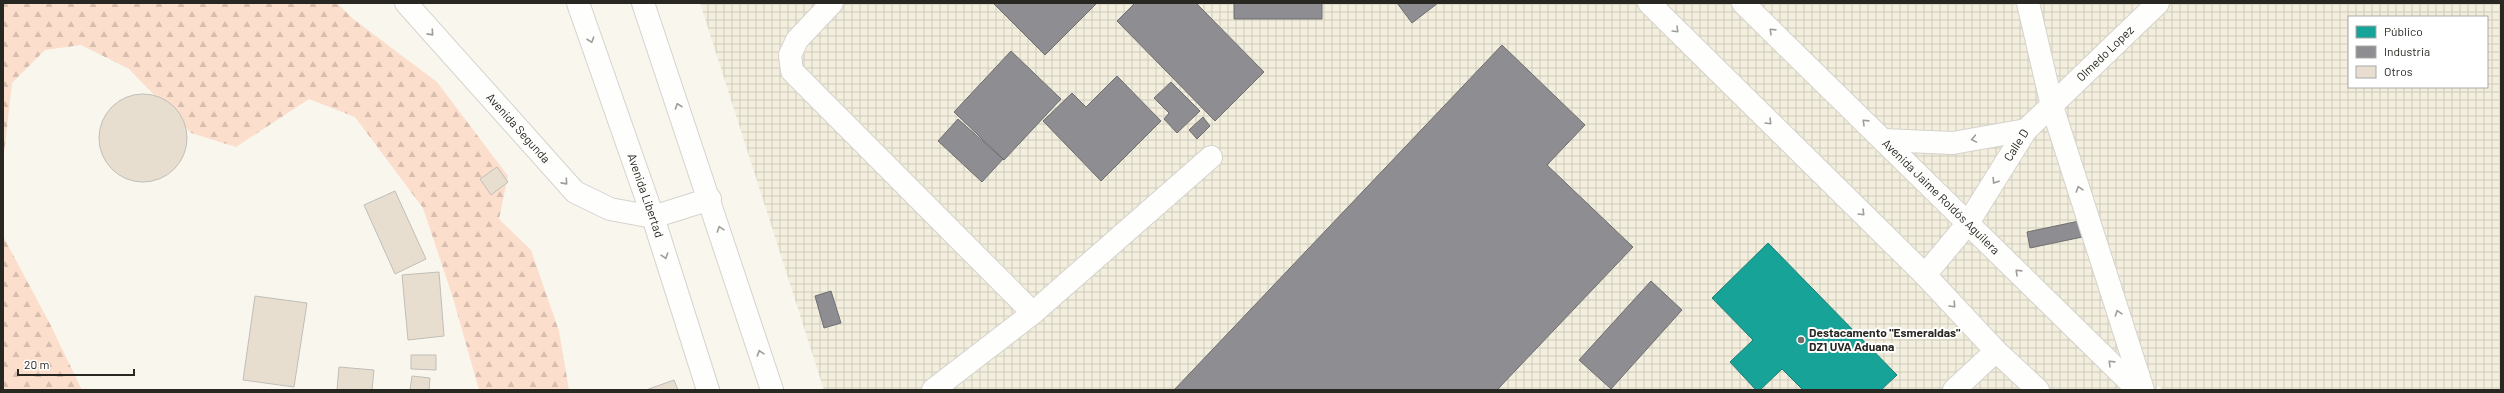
<svg xmlns="http://www.w3.org/2000/svg" width="2504" height="393" font-family="Barlow,sans-serif">
	<style>
		.industrial { fill: url(#industrial-grid); fill-rule: evenodd }
		.forest { fill: url(#forest-firs) }
		.public { fill: #17a398; stroke: #1c7e74 }
		.industry { fill: #8d8d92; stroke: #6f6e70 }
		.building { fill: #e8ded0; stroke: #c1beb8 }
		.lines { fill: none; stroke-linecap: round; stroke-linejoin: round }
		.minor-casing { stroke: #d5d3cd; stroke-width: 24 }
		.major-casing { stroke: #d5d3cd; stroke-width: 24 }
		.minor { stroke: #fefefc; stroke-width: 22 }
		.major { stroke: #fefefc; stroke-width: 22 }
		.oneway { stroke: #9e9d99 }
		.poi-dot { fill: #716f69; stroke: #fff; stroke-width: 1.5 }
		.labels { text-anchor: middle; stroke-width: 4; stroke-linejoin: round; paint-order: stroke }
		.street-label { font-size: 12px; fill: #282721; stroke: #fff }
		.poi-label { font-size: 12px; font-weight: bold; fill: #282721; stroke: #fff; text-anchor: start }
	</style>
	<defs>
		<pattern id="industrial-grid" width="8" height="8" patternUnits="userSpaceOnUse"><rect width="8" height="8" fill="#f3eedd"/><path d="M0 4h8M4 0v8" fill="none" stroke="#d0ccbd"/></pattern>
		<pattern id="forest-firs" width="22" height="20" patternUnits="userSpaceOnUse"><rect width="22" height="20" fill="#fcdecc"/><path d="M5 1l3.5 6h-7zM16 11l3.5 6h-7z" fill="#d8beaf"/></pattern>
	</defs>
	<rect width="100%" height="100%" fill="#f9f6ee"/>
	<path class="industrial" d="M700,3H2501V390H2163L2158,385L2156,390H824ZM2349,17H2487V87H2349Z"/>
	<path class="forest" d="M3,3H337L352,18L437,82L508,176L499,219L531,250L559,331L569,390H479L453,298L423,208L355,117L309,99L236,147L191,133L129,69L81,45L45,50L12,83L3,163Z
		M3,236L49,322L82,390H3Z"/>
	<path class="public" d="M1768,243L1897,375L1881,390H1803L1782,369L1760,390H1756L1730,362L1753,340L1712,298Z"/>
	<path class="industry" d="M993,3H1097L1045,55Z
		M1135,3H1196L1264,72L1215,121L1117,21Z
		M1234,3H1322V19H1234Z
		M1397,3H1438L1412,23Z
		M1502,45L1585,125L1547,165L1633,247L1497,390H1174Z
		M1011,51L1061,99L1004,160L954,112Z
		M1117,76L1161,121L1101,181L1043,121L1072,93L1086,107Z
		M1171,82L1200,111L1177,133L1164,119L1169,113L1154,98Z
		M1203,117L1210,126L1197,139L1189,130Z
		M958,119L1003,159L982,182L938,141Z
		M2084,220L2087,236L2030,248L2027,232Z
		M1651,281L1682,310L1611,389L1579,360Z
		M831,291L841,323L824,328L815,296Z"/>
	<path class="building" d="M99 138a44 44 0 1 1 88 0a44 44 0 1 1-88 0Z
		M497,167L508,182L491,195L480,179Z
		M395,191L426,259L395,274L364,205Z
		M439,272L444,336L408,340L402,275Z
		M255,296L307,303L294,387L243,380Z
		M411,355H436V370L411,369Z
		M339,367L374,370L372,390H337Z
		M412,376L430,378L429,390H410Z
		M674,380L678,390H646Z"/>
	<g class="lines">
		<g class="minor-casing">
			<g id="minor">
				<path id="s1" d="M406,3L575,192L610,209L653,217L710,199"/>
				<path d="M832,3L797,40L790,55L792,71L1033,313L933,390"/>
				<path d="M1649,3L1925,275L1996,351L2038,390"/>
				<path id="s2" d="M1743,3L2138,390"/>
				<path d="M2028,3L2052,106L2143,390"/>
				<path d="M1883,140L1953,143L2026,130"/>
				<path id="s3" d="M1925,275L1968,223L2026,130L2158,3"/>
				<path d="M1033,313L1211,157"/>
				<path d="M1954,390L1996,351"/>
			</g>
		</g>
		<g class="major-casing">
			<g id="major">
				<path id="s4" d="M578,3L653,217L708,390"/>
				<path d="M643,3L772,390"/>
			</g>
		</g>
		<use href="#minor" class="minor"/>
		<use href="#major" class="major"/>
	</g>
	<defs><path id="oneway-chevron" d="M-2-3.5L2.5 0L-2 3.5" fill="none" stroke-width="1.6" stroke-linecap="round" stroke-linejoin="round"/></defs>
	<g class="oneway">
		<use href="#oneway-chevron" transform="translate(1676 30) rotate(45)"/>
		<use href="#oneway-chevron" transform="translate(1772 31) rotate(-136)"/>
		<use href="#oneway-chevron" transform="translate(431 33) rotate(48)"/>
		<use href="#oneway-chevron" transform="translate(591 40) rotate(71)"/>
		<use href="#oneway-chevron" transform="translate(678 106) rotate(-109)"/>
		<use href="#oneway-chevron" transform="translate(1769 122) rotate(45)"/>
		<use href="#oneway-chevron" transform="translate(1865 122) rotate(-136)"/>
		<use href="#oneway-chevron" transform="translate(1974 139) rotate(170)"/>
		<use href="#oneway-chevron" transform="translate(1995 181) rotate(122)"/>
		<use href="#oneway-chevron" transform="translate(565 182) rotate(48)"/>
		<use href="#oneway-chevron" transform="translate(2079 189) rotate(-108)"/>
		<use href="#oneway-chevron" transform="translate(1862 213) rotate(45)"/>
		<use href="#oneway-chevron" transform="translate(720 229) rotate(-108)"/>
		<use href="#oneway-chevron" transform="translate(665 256) rotate(72)"/>
		<use href="#oneway-chevron" transform="translate(2018 272) rotate(-136)"/>
		<use href="#oneway-chevron" transform="translate(1953 305) rotate(47)"/>
		<use href="#oneway-chevron" transform="translate(2118 313) rotate(-108)"/>
		<use href="#oneway-chevron" transform="translate(760 353) rotate(-108)"/>
		<use href="#oneway-chevron" transform="translate(2111 363) rotate(-136)"/>
	</g>
	<circle class="poi-dot" cx="1801" cy="340" r="4"/>
	<g class="labels">
		<g class="street-label">
			<text dy="4" stroke="none"><textPath href="#s3" startOffset="287">Olmedo Lopez</textPath></text>
			<text dy="4" stroke="none"><textPath href="#s1" startOffset="168">Avenida Segunda</textPath></text>
			<text dy="4" stroke="none"><textPath href="#s3" startOffset="159">Calle D</textPath></text>
			<text dy="4" stroke="none"><textPath href="#s4" startOffset="204">Avenida Libertad</textPath></text>
			<text dy="4" stroke="none"><textPath href="#s2" startOffset="277">Avenida Jaime Roldós Aguilera</textPath></text>
		</g>
		<g class="poi-label">
			<text x="1809" y="337">Destacamento "Esmeraldas"<tspan x="1809" dy="14">DZ1 UVA Aduana</tspan></text>
		</g>
	</g>
	<rect width="2504" height="393" fill="none" stroke="#282721" stroke-width="8"/>
	<rect x="2348" y="16" width="140" height="72" fill="#ffffff" stroke="#a9a9a6"/>
	<rect x="2356" y="26" width="20" height="12" fill="#17a398" stroke="#a9a9a6"/>
	<text x="2384" y="36" font-size="12" fill="#282721">Público</text>
	<rect x="2356" y="46" width="20" height="12" fill="#8d8d92" stroke="#a9a9a6"/>
	<text x="2384" y="56" font-size="12" fill="#282721">Industria</text>
	<rect x="2356" y="66" width="20" height="12" fill="#e8ded0" stroke="#a9a9a6"/>
	<text x="2384" y="76" font-size="12" fill="#282721">Otros</text>
	<path d="M18 369v6h116v-6" fill="none" stroke="#282721" stroke-width="2"/>
	<text x="24" y="369" font-size="12" fill="#282721" stroke="#ffffff" stroke-width="3" paint-order="stroke">20 m</text>
</svg>
